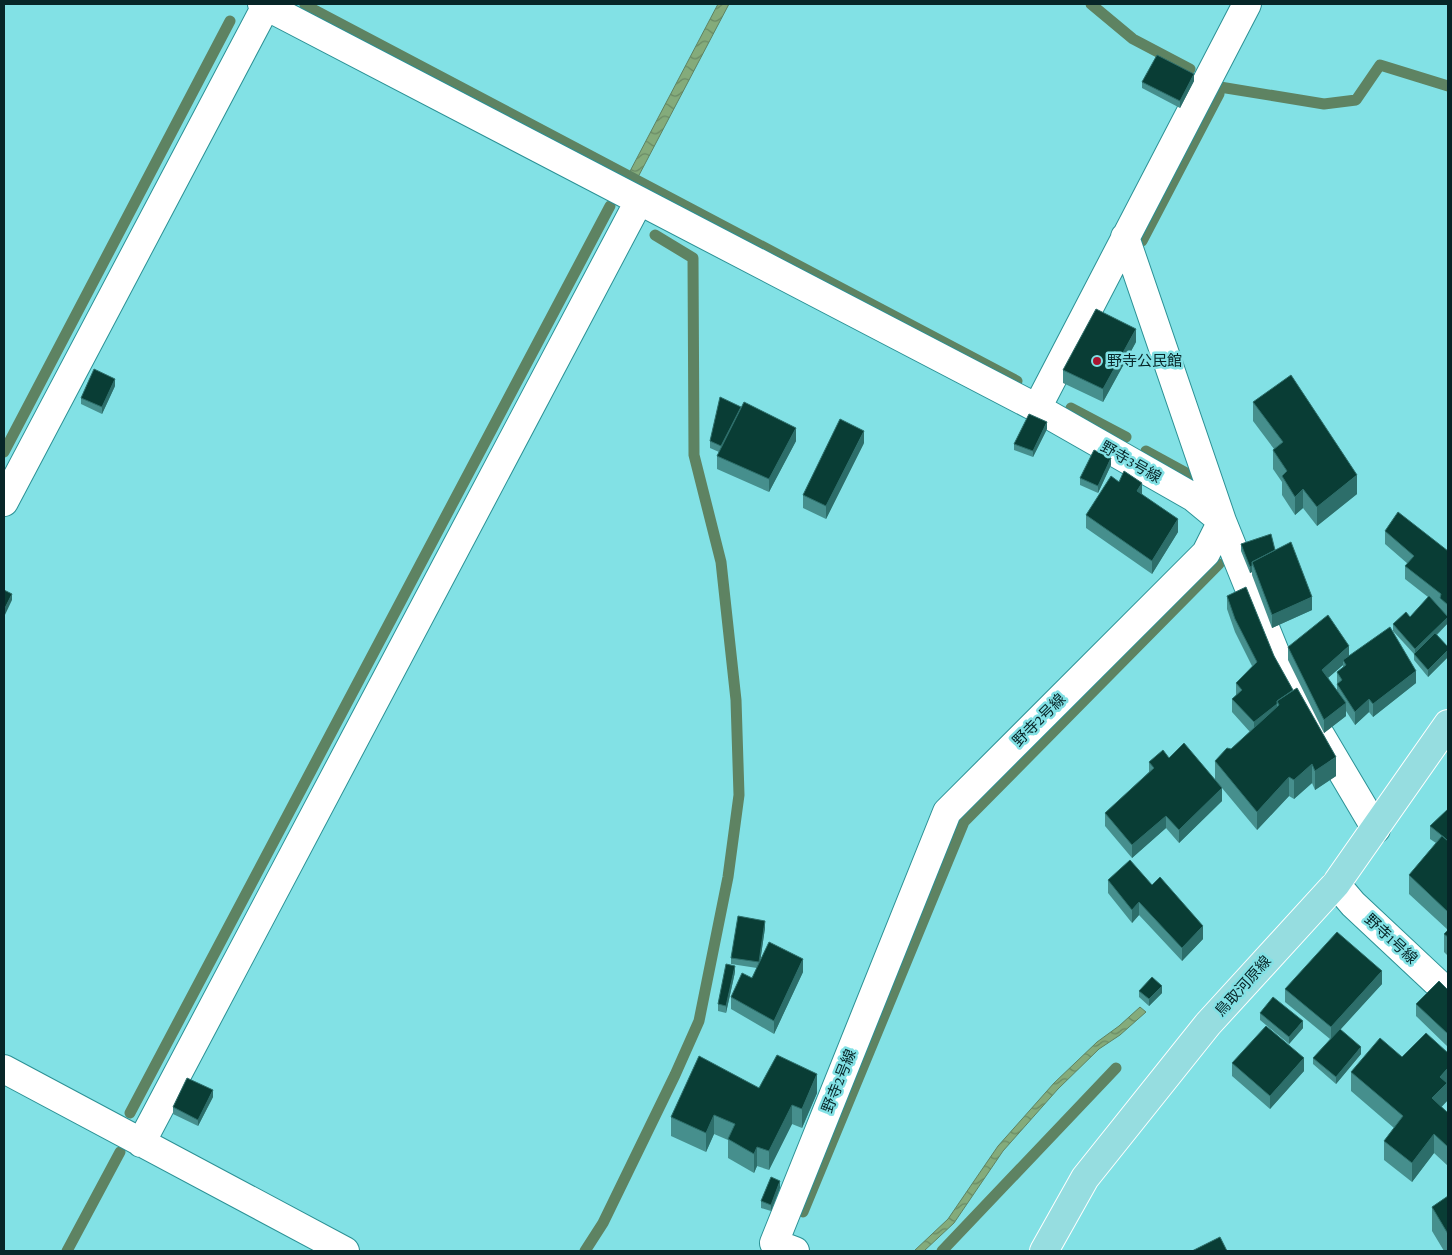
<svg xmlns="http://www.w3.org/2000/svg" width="1452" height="1255" font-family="'Crimson Pro','Noto Sans JP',serif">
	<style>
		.water { fill: url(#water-waves); stroke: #5e8362 }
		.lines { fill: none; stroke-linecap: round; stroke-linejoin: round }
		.stream { stroke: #5e8362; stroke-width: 11 }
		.street-casing { stroke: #2b9195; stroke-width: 30 }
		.primary-casing { stroke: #fff; stroke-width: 30 }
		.street { stroke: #fff; stroke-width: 28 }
		.primary { stroke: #96dde0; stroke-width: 28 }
		.wall { fill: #468f8d; fill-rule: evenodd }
		.shaded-wall { fill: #2d6e6a }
		.building { fill: #093d35; stroke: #2d6e6a }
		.poi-dot { fill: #aa142f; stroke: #82e1e5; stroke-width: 2 }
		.labels { text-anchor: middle; stroke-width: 5; stroke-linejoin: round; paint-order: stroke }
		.poi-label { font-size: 15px; fill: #072628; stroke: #82e1e5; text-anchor: start }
		.street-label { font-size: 15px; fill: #072628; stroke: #82e1e5 }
	</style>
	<defs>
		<pattern id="water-waves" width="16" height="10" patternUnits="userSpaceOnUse" patternTransform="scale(1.25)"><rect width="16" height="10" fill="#84ab7b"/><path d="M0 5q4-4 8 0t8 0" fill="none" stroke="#6a8b65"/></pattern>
	</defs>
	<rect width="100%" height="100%" fill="#82e1e5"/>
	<path class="water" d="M718,4H729L637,179L628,175Z
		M1140,1007L1146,1012L1120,1035L1099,1049L1058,1089L1003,1151L954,1223L924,1251H914L948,1219L998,1146L1054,1083L1097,1042L1119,1026Z"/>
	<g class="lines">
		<path class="stream" d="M1091,4L1133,39L1190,69
			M305,5L1017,381
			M1220,87L1324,104L1356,100L1380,65L1448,86
			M1142,241L1219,94
			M1071,408L1126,437
			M1146,451L1190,475
			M4,452L230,21
			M130,1113L610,206
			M803,1212L964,822L1219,564
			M67,1251L120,1152
			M585,1251L603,1223L675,1075L699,1021L728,877L739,795L736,700L721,562L694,455L693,258L655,235
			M942,1251L1116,1068"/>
		<g class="street-casing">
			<path id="street" d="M262,4L1037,408L1193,497L1222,521
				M1125,237L1222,521
				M1037,408L1247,4
				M4,502L267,4
				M1336,884L1353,904L1448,993
				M4,1069L345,1251
				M141,1143L639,201
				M795,1251L774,1243L947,812L1206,553L1222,521L1283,672L1376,829"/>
		</g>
		<g class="primary-casing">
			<path id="primary" d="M1044,1251L1085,1178L1208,1024L1336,884L1448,724"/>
		</g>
		<use href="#street" class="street"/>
		<use href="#primary" class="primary"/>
	</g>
	<path class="wall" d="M1194,81L1180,108L1142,88V82Z
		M1136,342L1103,402L1063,383V370Z
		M115,386L102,414L81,404V398Z
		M1253,402L1357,494L1317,526L1303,508L1295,515L1282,495V482L1273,469V450L1274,449L1253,421Z
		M741,407L796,441L769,492L717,469V456L719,452L710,448V441Z
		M1047,429L1033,457L1014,450V444Z
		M864,443L826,519L803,508V495Z
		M1111,465L1098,493L1080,485V478Z
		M1119,482L1142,494L1178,532L1152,574L1086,528V515Z
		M1385,531L1448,551V623L1437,635L1448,647V657L1428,677L1414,660V654L1393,631V624L1410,617L1428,597L1405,579V566L1408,564L1385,544Z
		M1241,544L1275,550L1312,610L1272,628L1252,575V572L1250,573L1241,551Z
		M1227,596L1274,656L1336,776L1315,790L1312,783L1294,799L1289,796L1257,830L1222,788V801L1179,843L1166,828L1132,858L1105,826V813L1149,772V762L1169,758L1215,780V761L1231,749L1250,732L1232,712V699L1236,696V683L1252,666L1235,632L1227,609Z
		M1288,647L1349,656L1416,683L1373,717L1369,712L1355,725L1346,711V716L1324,733L1288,660ZM1343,665V667L1337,672V691L1328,678Z
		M1448,809V956L1444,952V934L1448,930L1409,894V875L1436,843L1430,839V826Z
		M1108,880L1152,885L1203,939L1182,961L1139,915L1132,923L1108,893Z
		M765,928L760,962L803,972L774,1034L731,1009V997L752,978L757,968L731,964V958Z
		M735,972L726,1013L718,1011V1004Z
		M1382,984L1340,1029L1361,1054L1336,1084L1313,1064V1058L1330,1039L1285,1002V989Z
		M1448,990V1047L1416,1016V1004Z
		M1139,991L1162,993L1149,1006L1139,997Z
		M1260,1013L1303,1028L1289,1044L1260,1020Z
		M1402,1057L1447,1088V1101L1441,1107L1448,1113V1166L1434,1153L1412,1182L1384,1160V1141L1394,1128L1351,1091V1072Z
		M1232,1063L1304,1071L1270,1109L1232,1076Z
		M759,1088L817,1093L802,1128L792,1124L769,1170L757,1166L754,1173L728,1158V1140L714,1134L706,1152L671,1136V1117Z
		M213,1097L198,1126L173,1114V1107Z
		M780,1188L771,1211L761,1208V1201Z
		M1448,1196V1251H1444L1432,1231V1207Z"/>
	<path class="shaded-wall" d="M1194,74V81L1180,108V101Z
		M1136,329V342L1103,402V389Z
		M115,379V386L102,414V407Z
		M1047,422V429L1033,457V451Z
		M796,428V441L769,492V479Z
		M864,431V443L826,519V506Z
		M1111,458V465L1098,493V486Z
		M1357,475V494L1317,526V507Z
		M1142,483V496L1137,491Z
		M1303,489V508L1295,515V497Z
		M1178,519V532L1152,574V561Z
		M1252,566V572L1250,573V567Z
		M12,594V600L4,617V610Z
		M1312,597V610L1272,628V615Z
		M1448,617V623L1415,656V649Z
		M1349,646V659L1343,660V665L1322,683V670Z
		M1448,650V657L1428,677V670Z
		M1416,671V683L1373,717V704Z
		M1369,699V712L1355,725V712Z
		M1346,703V716L1324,733V720Z
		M1277,704V717L1254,735V722Z
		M1336,757V776L1315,790V771Z
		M1312,764V783L1294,799V780Z
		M1289,777V796L1257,830V812Z
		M1222,788V801L1179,843V830Z
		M1166,816V828L1132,858V845Z
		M1139,902V915L1132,923V910Z
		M765,921V928L759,969V962Z
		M1203,926V939L1182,961V948Z
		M803,959V972L774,1034V1021Z
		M735,966V972L726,1013V1006Z
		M1382,971V984L1331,1040V1027Z
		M1162,986V993L1149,1006V999Z
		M1303,1021V1028L1289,1044V1037Z
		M1361,1047V1054L1336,1084V1077Z
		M1304,1058V1071L1270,1109V1096Z
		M1448,1068V1086L1447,1088V1101L1432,1117V1098L1440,1077Z
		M817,1074V1093L802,1128V1109Z
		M213,1090V1097L198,1126V1120Z
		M792,1105V1124L769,1170V1151Z
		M714,1115V1134L706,1152V1133Z
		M1434,1134V1153L1412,1182V1163Z
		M757,1147V1166L754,1173V1154Z
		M780,1181V1188L771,1211V1205Z"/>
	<path class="building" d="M1157,55L1194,74L1180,101L1142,82Z
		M1096,309L1136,329L1103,389L1063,370Z
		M94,369L115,379L102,407L81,398Z
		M1291,375L1357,475L1317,507L1303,489L1295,497L1282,476L1287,471L1273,450L1283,442L1253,402Z
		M720,397L741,407L721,446L710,441Z
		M744,402L796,428L769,479L717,456Z
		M1029,414L1047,422L1033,451L1014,444Z
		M840,419L864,431L826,506L803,495Z
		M1094,450L1111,458L1098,486L1080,478Z
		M1124,471L1142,483L1137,491L1178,519L1152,561L1086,515L1111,476L1119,482Z
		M1398,512L1448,551V605L1440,598L1441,594L1405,566L1414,556L1385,531Z
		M1271,534L1275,550L1252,562V566L1250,567L1241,544Z
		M1291,542L1312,597L1272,615L1252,562Z
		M1246,587L1274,656L1293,690L1277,701V704L1254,722L1232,699L1242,690L1236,683L1257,662L1235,619L1227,596Z
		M4,590L12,594L4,610Z
		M1429,596L1448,617L1415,649L1393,624L1406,612L1410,617Z
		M1328,615L1349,646L1322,670L1346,703L1324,720L1288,647Z
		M1390,627L1416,671L1373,704L1369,699L1355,712L1337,684L1342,680L1337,672L1346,665L1343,660Z
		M1435,633L1448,647V650L1428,670L1414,654Z
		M1297,688L1336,757L1315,771L1312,764L1294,780L1289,777L1257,812L1215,761L1227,748L1231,749L1279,705L1277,701Z
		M1184,743L1222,788L1179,830L1166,816L1132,845L1105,813L1154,768L1149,762L1163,750L1169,758Z
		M1448,809V841L1445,838L1430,826Z
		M1442,836L1448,841V912L1409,875Z
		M1130,860L1152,885L1160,877L1203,926L1182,948L1139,902L1132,910L1108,880Z
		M738,916L765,921L759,962L731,958Z
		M1448,930V937L1444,934Z
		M1337,932L1382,971L1331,1027L1285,989Z
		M769,942L803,959L774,1021L731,997L742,973L752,978Z
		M726,964L735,966L726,1006L718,1004Z
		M1152,977L1162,986L1149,999L1139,991Z
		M1439,981L1448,990V1034L1416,1004Z
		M1273,997L1303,1021L1289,1037L1260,1013Z
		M1266,1026L1304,1058L1270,1096L1232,1063Z
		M1340,1029L1361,1047L1336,1077L1313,1058Z
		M1426,1033L1448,1053V1068L1440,1077L1447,1083L1432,1098L1448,1113V1147L1434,1134L1412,1163L1384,1141L1403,1116L1351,1072L1380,1038L1402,1057Z
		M777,1055L817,1074L802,1109L792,1105L769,1151L757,1147L754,1154L728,1139L735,1124L714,1115L706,1133L671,1117L699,1056L759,1088Z
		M187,1078L213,1090L198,1120L173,1107Z
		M771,1177L780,1181L771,1205L761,1201Z
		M1448,1196V1234L1432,1207Z
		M1220,1237L1227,1251H1192Z"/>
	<circle class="poi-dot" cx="1097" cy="361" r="5"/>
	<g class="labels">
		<g class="poi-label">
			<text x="1107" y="366">野寺公民館</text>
		</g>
		<g class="street-label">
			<text transform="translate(1131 462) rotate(30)" y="5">野寺3号線</text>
			<text transform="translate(1039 720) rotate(-45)" y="5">野寺2号線</text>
			<text transform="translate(1391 939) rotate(43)" y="5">野寺1号線</text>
			<text transform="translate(1243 986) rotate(-48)" y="5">鳥取河原線</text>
			<text transform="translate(839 1081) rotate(-68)" y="5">野寺2号線</text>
		</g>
	</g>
	<rect width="1452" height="1255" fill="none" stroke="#072628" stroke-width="10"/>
</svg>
